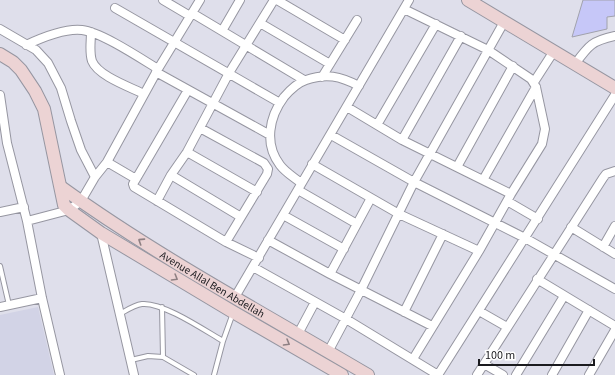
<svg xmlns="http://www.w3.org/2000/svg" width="615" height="375" font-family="'Source Sans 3',sans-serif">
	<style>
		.built { fill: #d2d3e6 }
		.building { fill: #c6c7f8; stroke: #a1a2ac }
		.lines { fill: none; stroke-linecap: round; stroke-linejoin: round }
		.lane-casing { stroke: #9696a1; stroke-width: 6 }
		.street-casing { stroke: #9696a1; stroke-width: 10 }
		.secondary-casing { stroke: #9696a1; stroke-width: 14 }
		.lane { stroke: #fff; stroke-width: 4 }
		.street { stroke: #fff; stroke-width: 8 }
		.secondary { stroke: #ecd3d4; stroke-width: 12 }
		.oneway { stroke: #8e8083 }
		.labels { text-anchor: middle; stroke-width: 3; stroke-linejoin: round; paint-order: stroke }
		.street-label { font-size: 11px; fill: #1b1b1f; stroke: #fff }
	</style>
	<rect width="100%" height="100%" fill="#dfdfeb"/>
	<path class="built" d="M38,307L54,375H0V315Z"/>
	<path class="building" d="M583,0H615V16L607,17V29L572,37Z"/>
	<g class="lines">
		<g class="lane-casing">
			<path id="lane" d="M0,266L9,305
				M162,307L163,357
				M120,314C127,310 134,305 142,304C163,302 204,330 223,341
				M131,360L148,356L163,357L194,375
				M214,375L223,341L233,313"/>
		</g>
		<g class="street-casing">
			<path id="street" d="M163,0L190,16
				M277,0L345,40
				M115,8L280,103
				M404,9L488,50L531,79L536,87L545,129L542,144L511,194L479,251L413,359
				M192,13L304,80
				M260,23L330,64
				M0,29L36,50L48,63L61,88L71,121L81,150L95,177
				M222,31L240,0
				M91,32C91,42 89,52 92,61C98,76 130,87 144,94
				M26,45C41,38 65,28 82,30C101,32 140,58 158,69
				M575,64C589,45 592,41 615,36
				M156,72L270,135
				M322,77L357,20
				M534,82L554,51
				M188,90L136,179L133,184L134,187L226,242L259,258
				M0,95L7,143L27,221L42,298L60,375
				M347,107L402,140L511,194
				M377,125L436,24
				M200,128L264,163L268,169L267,174L226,242
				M331,135L414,182L525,238L615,289
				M402,140L461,36
				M187,152L257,192
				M107,162L136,179
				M312,164L399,214L479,251
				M457,167L513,66
				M171,175L241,217
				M483,180L536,87
				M301,183C294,177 286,173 280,165C264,144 269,117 284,97C290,90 297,83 306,80C326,73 340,76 359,86
				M298,190L357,224
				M157,201L171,175L187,152L229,73L274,0
				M507,201L538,219
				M0,212L24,207
				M283,215L344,249
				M27,221L69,210L81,201L95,177L107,162L158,69L200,0
				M571,227L615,254
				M101,233L134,375
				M268,240L330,274L432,326
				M603,247L615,226
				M253,267L346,319L438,375
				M330,274L371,198
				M537,279L615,326
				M235,297L409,0
				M0,307L42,298
				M479,311L507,327
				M404,312L443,234
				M298,334L315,302
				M328,352L361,290L414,182L504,22
				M484,364L503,375
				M438,375L615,95
				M477,375L603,178L606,174L615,171
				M516,375L564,296
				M552,375L589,310
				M589,375L615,330"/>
		</g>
		<g class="secondary-casing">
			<g id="secondary">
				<path d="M468,0L615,88"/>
				<path d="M0,54L13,62L21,70L35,91L44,109L64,205L69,210L101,233L233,312L342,375"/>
				<path id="s1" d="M61,187C158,257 265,314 368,375"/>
			</g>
		</g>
		<use href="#lane" class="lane"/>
		<use href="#street" class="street"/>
		<use href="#secondary" class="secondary"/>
	</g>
	<defs><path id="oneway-chevron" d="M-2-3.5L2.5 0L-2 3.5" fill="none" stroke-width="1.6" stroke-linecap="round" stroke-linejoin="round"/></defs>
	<g class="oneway">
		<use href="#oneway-chevron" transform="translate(141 241) rotate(-147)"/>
		<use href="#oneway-chevron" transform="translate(175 278) rotate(31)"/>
		<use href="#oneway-chevron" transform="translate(287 343) rotate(30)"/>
	</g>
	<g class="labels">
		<g class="street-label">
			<text dy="4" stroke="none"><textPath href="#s1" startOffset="180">Avenue Allal Ben Abdellah</textPath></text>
		</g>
	</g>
	<path d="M479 359v6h115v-6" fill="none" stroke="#1b1b1f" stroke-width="2"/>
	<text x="485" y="359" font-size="12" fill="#1b1b1f" stroke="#ffffff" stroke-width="3" paint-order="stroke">100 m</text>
</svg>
